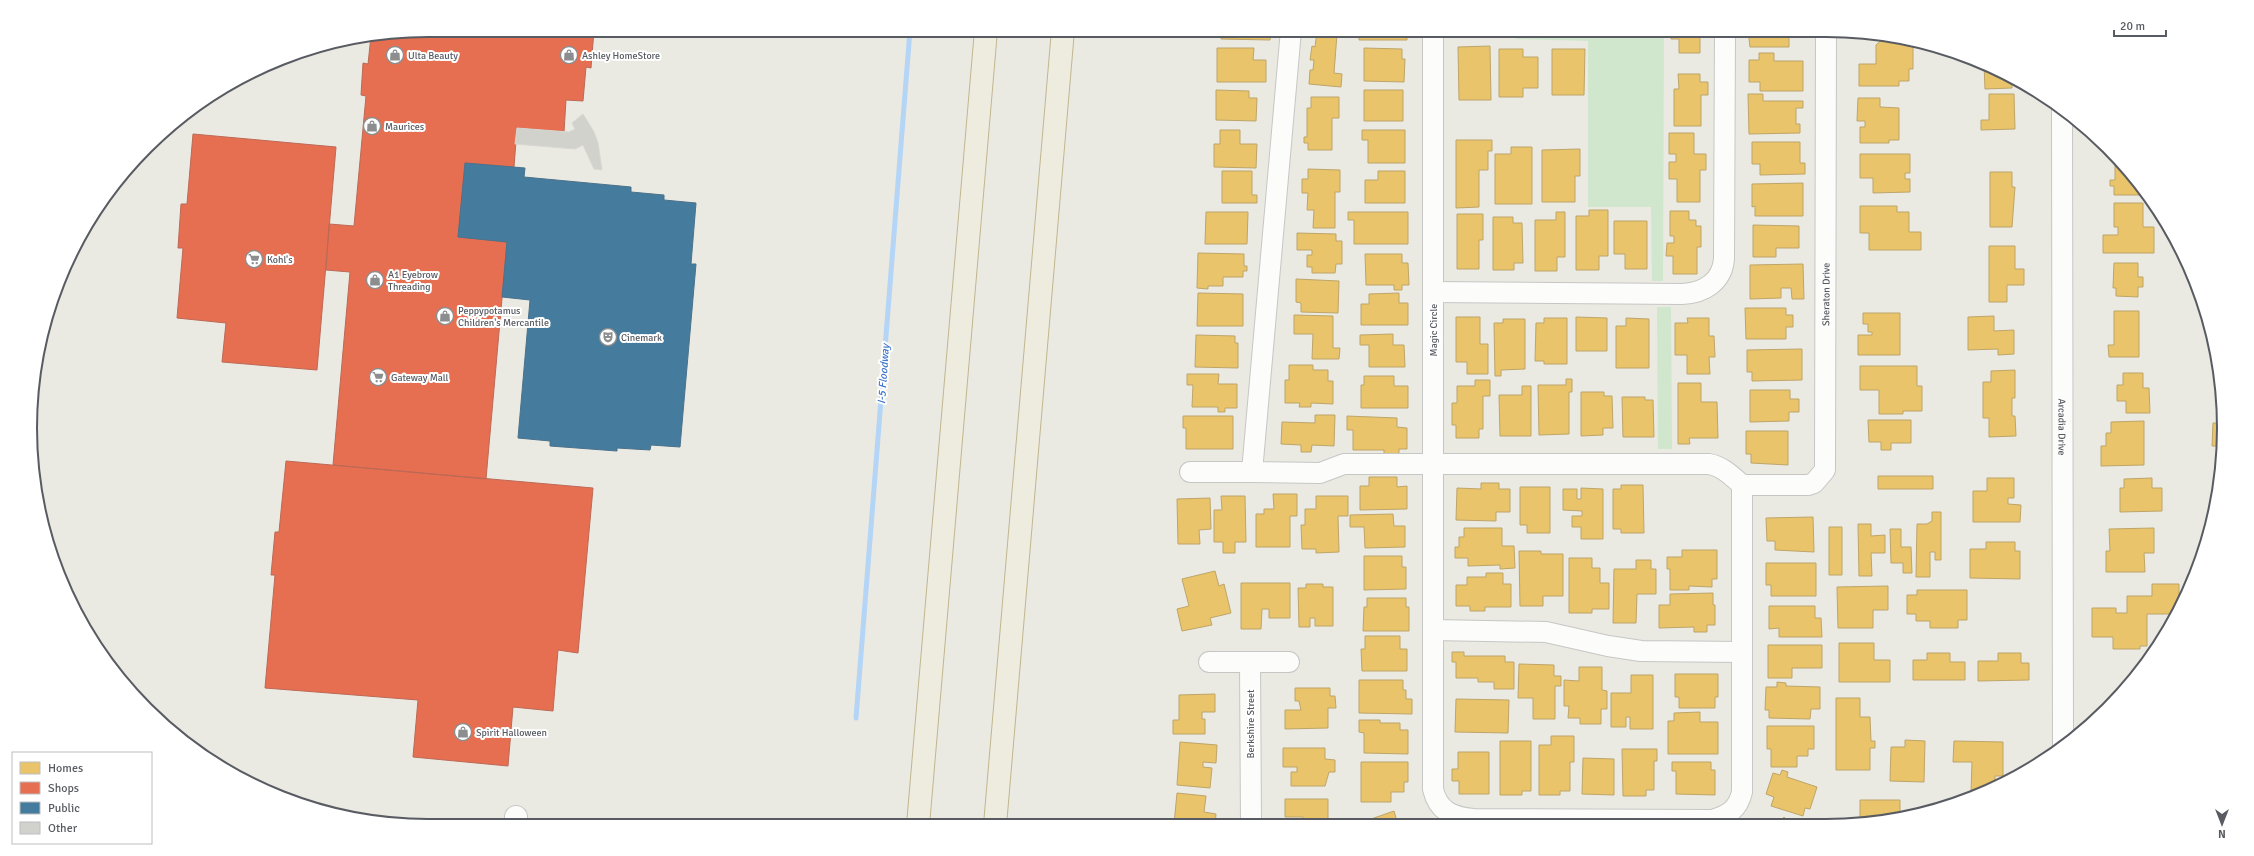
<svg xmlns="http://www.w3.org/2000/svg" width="2254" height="856" font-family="Signika,sans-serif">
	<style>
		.green { fill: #d0e7ce }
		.homes { fill: #e9c46a; stroke: #bea568 }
		.shops { fill: #e76f51; stroke: #bc6956 }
		.public { fill: #457b9d; stroke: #4b728b }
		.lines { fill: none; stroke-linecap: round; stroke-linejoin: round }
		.stream { stroke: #b4d5f6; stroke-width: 5 }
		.building { fill: #d2d2cd; stroke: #d9d7d1 }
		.minor-casing { stroke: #c6c7c5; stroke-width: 22 }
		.tertiary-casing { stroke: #c6c7c5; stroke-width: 24 }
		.motorway-casing { stroke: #c1b690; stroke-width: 24 }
		.minor { stroke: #fcfcfb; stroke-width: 20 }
		.tertiary { stroke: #fcfcfb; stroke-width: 22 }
		.motorway { stroke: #eeecdf; stroke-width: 22 }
		.labels { text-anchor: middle; stroke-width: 4; stroke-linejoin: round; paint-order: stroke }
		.poi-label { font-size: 10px; fill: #585c62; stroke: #fff; text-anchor: start }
		.street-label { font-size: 10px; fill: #585c62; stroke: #fff }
		.water-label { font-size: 11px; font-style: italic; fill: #3974c9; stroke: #fff }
		.rim { fill: none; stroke: #585c62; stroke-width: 2 }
	</style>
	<rect width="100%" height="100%" fill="#eae9e2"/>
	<path class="green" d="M1516,30H1664L1663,281H1652L1651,207H1588V41L1516,39Z
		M1657,307H1671L1672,449H1658Z"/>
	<path class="homes" d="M1221,30H1271L1270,40L1221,39Z
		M1359,30H1407V40H1359Z
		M1457,30H1495V36H1457Z
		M1671,30H1707L1708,35H1700V53H1679V39H1671Z
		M1748,30H1789V47H1750Z
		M1317,32L1337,34L1334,73L1342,74L1341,87L1309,84L1310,70H1313L1314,60H1310L1312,46L1315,47Z
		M1884,38L1893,39V42H1905V45H1913V69H1909V81H1899V86H1859V64H1876V45Z
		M1490,46L1491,100H1459L1458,47Z
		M1217,48H1254L1253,60H1266V82H1217Z
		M1364,48L1402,49V59H1405L1404,82L1364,81Z
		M1499,49H1523V57H1538V88H1523V97H1499Z
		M1552,49H1585L1584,95H1552Z
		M1759,53H1774V61H1803V91H1760V82H1749V60H1759Z
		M1984,64L2012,77V88L1985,89Z
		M1678,74H1700V82H1708V95H1701V126H1674V89H1679Z
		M1216,90L1249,91V98H1257L1256,121L1216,120Z
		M1364,90H1403V121H1364Z
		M1748,94H1763V101H1803V108H1796V124H1800V133L1749,134Z
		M1989,94H2014L2015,129L1981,130V120H1989Z
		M1311,97H1339V118H1332V150H1308V143H1304V137H1307V108H1311Z
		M1858,98H1880V107L1899,108V140H1889V143H1860V127H1865V121H1857Z
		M1220,130H1240V144H1257L1256,168L1214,167V144H1220Z
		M1362,130H1405V163H1368V140H1362Z
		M1669,133H1694V154H1706V170H1700V202H1677V179H1669V162H1676V154H1669Z
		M1456,140H1492V151H1488V170H1479V207L1456,208Z
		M1752,142H1800V163H1805V174L1760,175V164H1752Z
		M1511,147H1532V204H1495V154H1511Z
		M1580,149V176H1575V202H1542V150Z
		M1860,154H1910V173H1905V179H1910V192L1873,193V178H1860Z
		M2115,162H2122L2125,166L2147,195H2114V186H2110V180H2115Z
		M1308,169L1340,170V192H1335V228H1313L1314,210H1307L1308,193H1302V179H1308Z
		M1222,171H1252V195H1257V203H1222Z
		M1378,171H1405V203H1365V180H1378Z
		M1990,172H2012V187H2015L2012,227H1990Z
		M1803,183V216H1755V206L1752,207V184Z
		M2114,203H2143V227H2154V253H2103V235H2118V227H2114Z
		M1860,206H1897V212H1909V232H1921V250H1869V233H1860Z
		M1589,210H1608V256H1599V270H1576V216H1589Z
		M1670,211H1689V220H1696V226H1701V247H1697V274H1673V256H1666L1667,243H1674V236H1670Z
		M1206,212H1248L1247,244H1205Z
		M1348,212H1408V244H1354V220H1348Z
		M1556,212H1565V257H1557V271H1535V220H1556Z
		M1457,214H1483V240H1479V269H1457Z
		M1493,217H1513V223H1522L1523,263H1514V270H1493Z
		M1614,221H1647V269H1625V254H1614Z
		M1753,225L1799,226V248H1776V257H1753Z
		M1297,233L1336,234V241H1342V264H1336L1335,273H1312V267H1307V255H1312V250H1297Z
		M1989,246H2015V269H2024V285H2007V302H1989Z
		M1198,253L1244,254V266H1247V271H1243V277H1223V286H1208V289L1197,288Z
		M1365,254H1402V263H1408L1409,285H1402V290H1394V285H1366Z
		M2114,263H2138V277H2143V287H2138V297L2116,296V288H2113Z
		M1803,264L1804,299H1792L1791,288H1781V298L1750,299V265Z
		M1296,279L1339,281L1338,313L1301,312V303L1296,302Z
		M1198,293L1243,294V326H1197Z
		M1399,293V303H1408V325H1361V304H1369V294Z
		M1745,308H1786V315H1793V327H1786V339H1746Z
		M2114,311H2139V357H2109L2108,345H2114Z
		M1863,313H1900V355H1858V335H1872V332H1868V324H1863Z
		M1294,315L1333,316V348H1340L1339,359H1312L1313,334H1294Z
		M1994,316V331L2014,330V354L1998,355V349L1968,350V317Z
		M1456,317H1480V344H1488V374H1467V362H1456Z
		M1576,317L1607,318V351H1576Z
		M1544,318H1567V364H1544V361H1535L1536,323H1544Z
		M1626,318L1649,319V368H1616V326H1626Z
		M1687,318H1709V336H1714L1715,357H1709L1710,374H1687V355H1675V323H1688Z
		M1503,319H1525V369L1501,370V376H1495L1494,323H1503Z
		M1393,334V345H1404L1405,367H1369V345H1360V335Z
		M1196,335L1235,336V343H1238V368L1195,367Z
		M1802,349V380L1752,381V372H1747V350Z
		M1289,365H1313V370H1328V381H1333V404L1311,403V407H1299L1300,403H1285V380H1289Z
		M1860,366H1917V386H1922V411H1903V414H1879V390H1860Z
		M2015,370V398H2012V416H2015L2016,436L1989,437V418H1983V382H1991V371Z
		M2123,373H2143V388H2149L2150,413H2126V401H2117V385H2123Z
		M1187,374H1219L1218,384H1237V408H1225V412H1218V407H1192L1193,385H1187Z
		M1364,376H1394V386H1408V408H1361V385H1364Z
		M1566,379H1572V392H1569V434L1539,435L1538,385H1566Z
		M1475,380H1490V396H1483V429H1479V438H1456V425H1452V403H1457V386H1475Z
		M1678,383H1701V402H1717L1718,438H1689L1690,444H1678Z
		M1522,386H1531V436H1500L1499,395H1522Z
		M1750,390H1790V399H1799V412H1789V421L1750,422Z
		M1581,392H1604V396H1612L1613,428H1603V435L1581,436Z
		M1622,397H1645V400H1653L1654,437H1623Z
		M1315,415H1335L1334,446L1312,445L1311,452H1301V445L1281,444L1282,422L1315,423Z
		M1183,416H1233V449H1186V428H1183Z
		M1347,416L1397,418V427L1407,428V449H1399V456H1384V450H1353V430H1347Z
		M1868,420H1911V443H1891V450H1881V442H1869Z
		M2144,421V465L2101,466V446H2106V433H2111V422Z
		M2213,423H2222L2223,446H2212Z
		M1746,431H1788V465L1751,463V454H1746Z
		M1878,476H1933V489H1878Z
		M1369,477H1397V487L1407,486V509L1360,510V486H1369Z
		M1987,478H2014V498H2008V504L2021,505L2020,522H1973V491H1987Z
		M2152,478V488H2162V511L2120,512V488H2124V479Z
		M1481,483H1499V489H1510V512H1496V521L1456,520L1457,488L1481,489Z
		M1621,485H1643L1644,533H1621V529H1613V489H1621Z
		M1520,487H1550V533H1527V525H1520Z
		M1581,488L1603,489V539H1581V527H1572V516H1582V511L1563,510V489H1577V499H1581Z
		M1273,494H1297V516H1290V547H1256V514H1264V509H1274Z
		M1221,496H1245L1246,542H1235V553H1223V542H1214V510H1222Z
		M1316,496H1348V516H1338L1339,552L1316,553V549H1302L1301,525H1305V509H1316Z
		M1210,498L1211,529L1199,530L1200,544H1178L1177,499Z
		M1932,512H1941V560H1935V552H1930V577H1916L1917,524H1927L1932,521Z
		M1393,514L1394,526H1405V547L1365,548L1364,527H1350V515Z
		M1813,517L1814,552L1775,550V541H1767L1766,518Z
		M1858,524H1871V536L1885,535V553H1871L1872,576H1859Z
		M1829,527H1842V575H1829Z
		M1464,528H1502V546H1514L1515,568L1500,569V565L1468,566V558H1455V547H1459V537H1464Z
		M2154,528V553H2144L2145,572H2106V551H2110L2109,529Z
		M1890,529H1901V547H1911L1912,573H1903V563H1891Z
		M1986,542H2015V551H2020V579L1970,578V549H1986Z
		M1682,550H1717V579H1712V587L1689,586V590H1670V569H1667V557H1682Z
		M1519,551H1541V554H1563V596H1543V606H1520Z
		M1364,556H1402V567H1406V589L1364,590Z
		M1569,558H1592V568H1600V583H1609V609H1592V613H1569Z
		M1636,560H1651V569H1656V594H1637L1636,623H1613L1614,569H1636Z
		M1766,563H1816V596H1771V585H1766Z
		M1215,571L1219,586L1224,584L1231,613L1210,618L1212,625L1182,631L1177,609L1189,606L1182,579Z
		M1486,573H1503V584H1511V607H1485V611H1470V606H1456V585H1467V577H1486Z
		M1241,583H1290V618H1269V609H1262L1261,629H1241Z
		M1306,584H1323V587H1333V626H1315V618H1310V627H1299L1298,588H1306Z
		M2152,584H2179V611L2177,614H2147V646H2140V649H2113V637H2092V608H2116V613H2127V596H2152Z
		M1888,586V610H1873V628H1838L1837,587Z
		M1917,590H1967V620H1958V628H1930V621H1916V614H1907V595H1917Z
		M1713,593V605H1715V625H1707V632H1694V627L1659,628V605H1670V594Z
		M1367,598H1406V607H1409V631H1363L1364,607H1367Z
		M1769,606H1815V618H1821L1822,637H1779V628L1769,629Z
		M1365,636H1400V649H1407V671H1362L1361,649H1365Z
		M1839,643H1874V660H1890V682H1839Z
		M1768,645H1822V668H1792V678H1768Z
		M1452,652H1464V656H1505V662H1514V689H1494V682H1478V678H1456V662H1452Z
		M1927,653H1950V662H1965V680H1913V660H1927Z
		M1998,653H2021V663H2029V680L1978,681V661H1998Z
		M1519,664L1554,665V676H1561V686H1555V719H1533V698H1518Z
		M1579,667H1602V690L1607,691V709H1601V724H1580V718H1568L1569,706H1564V680L1579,681Z
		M1675,674H1718V697H1715V708H1679V697H1675Z
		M1631,675H1653V729H1630V717H1626V727H1611V693H1631Z
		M1359,680H1403V690H1406V699H1412V714L1359,713Z
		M1777,682L1786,683V686L1820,687V709H1811L1810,719L1769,718V710H1765L1766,687H1777Z
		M1295,688H1330V696H1335L1336,708H1328V728L1285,729V710H1301L1299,701H1295Z
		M1215,694V712H1202V719H1205V734H1173V720H1179V695Z
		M1836,698H1860V717H1870L1871,741H1875V748H1870V770H1836Z
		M1456,699L1509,700L1508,733L1455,732Z
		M1700,712V722H1718V754H1668V721H1674V713Z
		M1359,720H1380V723H1400V730H1408V754L1364,753V733L1359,732Z
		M1767,726H1814V749H1808V756H1797V767H1771V749H1767Z
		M1551,736H1574V762H1570V791H1560V795H1539V745H1551Z
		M1905,740L1925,741L1924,782L1890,781L1891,747H1905Z
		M1500,741H1531V791H1522V795H1500Z
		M1954,741L2003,742V776H1995V788L1985,793H1971L1972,762H1953Z
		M1180,742L1217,745L1216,763L1203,762V767L1212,768L1210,788L1177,785Z
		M1283,748H1325V759L1335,760V772H1329L1325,786H1291V772H1297V767H1283Z
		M1622,749H1657V761H1654V790H1646V796H1623Z
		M1458,752H1489V794H1459V781H1452V769H1458Z
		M1583,758L1614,759V795L1582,794Z
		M1361,762H1408V782H1404V792H1391V802H1361Z
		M1672,762H1711V770H1715V795L1676,794V771H1672Z
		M1782,770L1788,772L1787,777L1817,787L1810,809L1805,808L1803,816L1771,806L1774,797L1766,794L1773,773L1780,775Z
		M1177,793L1206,796L1204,812L1216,814L1215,824H1174Z
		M1285,799H1328V824H1303V817H1285Z
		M1860,800H1900V817L1878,823H1860Z
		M1394,811L1397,821L1401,820L1402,824H1357Z
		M1784,817L1790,823H1779Z
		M1760,818L1766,823H1756Z"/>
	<path class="shops" d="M428,30H594L591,68L586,67L583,101L566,100L564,132L517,128L514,167L465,163L458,237L507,242L486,479L333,465L350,272L326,270L329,224L354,226L366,96L361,95L363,63L368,64L371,36Z
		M193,134L336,147L317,370L222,362L226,323L177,318L183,248H178L181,204H187Z
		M286,461L593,488L578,653L558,650L553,711L513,707L508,766L413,757L418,700L265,688L275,575H271L275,532H279Z"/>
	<path class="public" d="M465,163L525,168L524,177L631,187V192L664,195V200L696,203L691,264H696L680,447L651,445L650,450L617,448V451L550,446V441L518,438L530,300L502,297L507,242L458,237Z"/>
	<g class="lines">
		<path class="stream" d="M856,718L910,30"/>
	</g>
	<path class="building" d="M583,114L594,132L598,143L602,170L594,169L583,145L575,149L515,144L517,128L569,132L575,129L572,123Z"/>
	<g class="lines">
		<g class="minor-casing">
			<g id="minor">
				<path d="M1291,30L1252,472L1320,473L1344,464H1709C1722,466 1732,476 1742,485V792C1738,809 1729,815 1712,820L1473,819C1452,817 1438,811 1433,789V30"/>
				<path id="s1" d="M2062,108L2063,745"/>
				<path d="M1433,292L1682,294C1704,293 1722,282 1724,259L1725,30"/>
				<path d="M1190,472H1252"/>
				<path id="s2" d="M1742,485H1808L1814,483L1825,470L1826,30"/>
				<path d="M1433,630L1546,632L1608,646L1641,651L1741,652"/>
				<path d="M1209,662H1250"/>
				<path d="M1251,824L1250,662H1289"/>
			</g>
		</g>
		<g class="tertiary-casing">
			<path id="tertiary" d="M516,826V817"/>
		</g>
		<g class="motorway-casing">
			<path id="motorway" d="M918,825L986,30
				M995,825L1063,30"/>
		</g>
		<use href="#minor" class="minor"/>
		<use href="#tertiary" class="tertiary"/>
		<use href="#motorway" class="motorway"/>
	</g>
	<defs>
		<g id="shop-ring" transform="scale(0.9)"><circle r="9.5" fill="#fff" stroke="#8b8d8f" stroke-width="1.5"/><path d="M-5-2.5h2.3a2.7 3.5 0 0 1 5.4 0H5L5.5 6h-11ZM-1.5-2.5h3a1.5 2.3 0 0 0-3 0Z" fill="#8b8d8f"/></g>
		<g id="supermarket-ring" transform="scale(0.9)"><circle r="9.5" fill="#fff" stroke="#8b8d8f" stroke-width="1.5"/><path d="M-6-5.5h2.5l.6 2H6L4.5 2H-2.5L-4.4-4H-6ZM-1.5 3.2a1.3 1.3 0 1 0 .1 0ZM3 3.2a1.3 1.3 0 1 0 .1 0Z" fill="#8b8d8f"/></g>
		<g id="theatre-ring" transform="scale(0.9)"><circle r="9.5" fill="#fff" stroke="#8b8d8f" stroke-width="1.5"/><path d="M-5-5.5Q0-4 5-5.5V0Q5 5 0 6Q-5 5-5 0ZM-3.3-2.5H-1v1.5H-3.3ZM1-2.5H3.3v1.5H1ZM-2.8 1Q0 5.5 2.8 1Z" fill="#8b8d8f"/></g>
	</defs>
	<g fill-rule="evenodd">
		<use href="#shop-ring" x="395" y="55"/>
		<use href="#shop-ring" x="569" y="55"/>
		<use href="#shop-ring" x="372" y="126"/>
		<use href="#supermarket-ring" x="254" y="259"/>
		<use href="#shop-ring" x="375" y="280"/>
		<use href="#shop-ring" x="445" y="316"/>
		<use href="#theatre-ring" x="608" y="337"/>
		<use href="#supermarket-ring" x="378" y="377"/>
		<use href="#shop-ring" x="463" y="732"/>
	</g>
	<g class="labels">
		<g class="poi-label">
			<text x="408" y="59">Ulta Beauty</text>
			<text x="582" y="59">Ashley HomeStore</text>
			<text x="385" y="130">Maurices</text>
			<text x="267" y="263">Kohl's</text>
			<text x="388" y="278">A1 Eyebrow<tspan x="388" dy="12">Threading</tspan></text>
			<text x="458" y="314">Peppypotamus<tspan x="458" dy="12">Children's Mercantile</tspan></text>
			<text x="621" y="341">Cinemark</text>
			<text x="391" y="381">Gateway Mall</text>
			<text x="476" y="736">Spirit Halloween</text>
		</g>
		<g class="street-label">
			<text dy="4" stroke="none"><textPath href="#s2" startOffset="265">Sheraton Drive</textPath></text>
			<text transform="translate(1433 330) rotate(-90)" y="4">Magic Circle</text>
			<text dy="4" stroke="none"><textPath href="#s1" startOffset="319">Arcadia Drive</textPath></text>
			<text transform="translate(1250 724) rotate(-90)" y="4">Berkshire Street</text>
		</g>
		<g class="water-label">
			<text transform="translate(883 374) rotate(-86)" y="4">I-5 Floodway</text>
		</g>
	</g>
	<path d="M0 0H2254V856H0ZM428 37H1826A391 391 0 0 1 2217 428V428A391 391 0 0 1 1826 819H428A391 391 0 0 1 37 428V428A391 391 0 0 1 428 37Z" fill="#fff" fill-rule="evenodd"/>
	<path class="rim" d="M428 37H1826A391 391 0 0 1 2217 428V428A391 391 0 0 1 1826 819H428A391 391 0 0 1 37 428V428A391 391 0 0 1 428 37Z"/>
	<rect x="12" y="752" width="140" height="92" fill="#ffffff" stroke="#bcbec0"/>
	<rect x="20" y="762" width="20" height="12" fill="#e9c46a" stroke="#bcbec0"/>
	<text x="48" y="772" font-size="12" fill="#585c62">Homes</text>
	<rect x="20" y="782" width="20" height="12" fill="#e76f51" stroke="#bcbec0"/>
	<text x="48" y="792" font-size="12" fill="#585c62">Shops</text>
	<rect x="20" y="802" width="20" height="12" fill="#457b9d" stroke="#bcbec0"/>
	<text x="48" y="812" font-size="12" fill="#585c62">Public</text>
	<rect x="20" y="822" width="20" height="12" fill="#d2d2cd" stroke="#bcbec0"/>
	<text x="48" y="832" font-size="12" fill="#585c62">Other</text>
	<g transform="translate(2222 824) rotate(180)" stroke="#ffffff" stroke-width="3" paint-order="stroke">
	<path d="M0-3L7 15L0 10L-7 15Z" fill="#585c62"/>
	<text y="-6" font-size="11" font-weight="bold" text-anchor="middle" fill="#585c62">N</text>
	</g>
	<path d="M2114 30v6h52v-6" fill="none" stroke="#585c62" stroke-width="2"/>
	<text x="2120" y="30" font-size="12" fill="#585c62" stroke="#ffffff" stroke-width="3" paint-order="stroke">20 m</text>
</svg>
